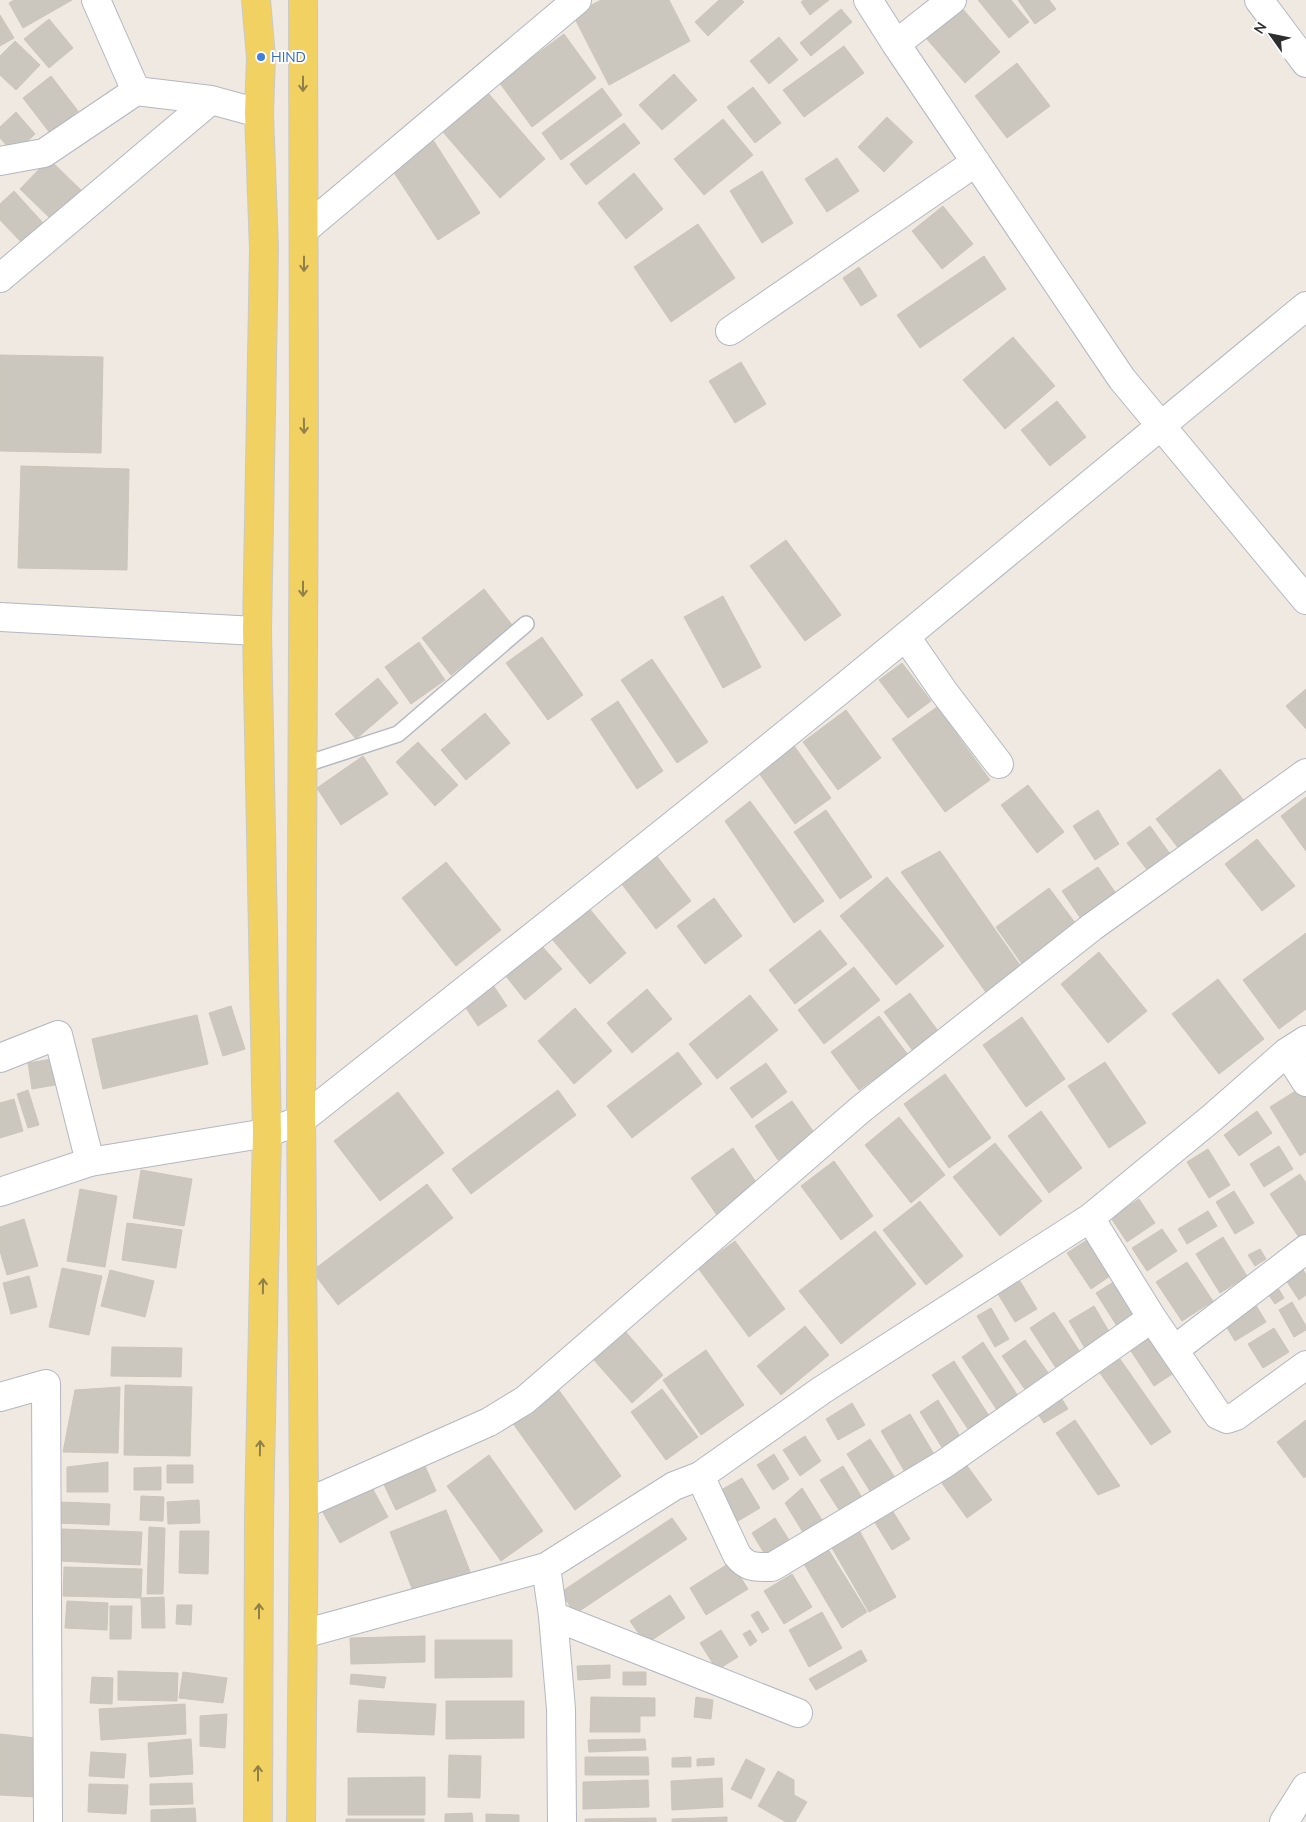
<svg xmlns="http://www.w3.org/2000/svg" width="1306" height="1822" font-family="'Nunito Sans',sans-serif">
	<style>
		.building { fill: #cbc7bf; stroke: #cbc5ba }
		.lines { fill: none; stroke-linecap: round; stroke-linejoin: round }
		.lane-casing { stroke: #b4b7c1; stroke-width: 18 }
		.street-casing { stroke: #b4b7c1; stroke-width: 30 }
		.secondary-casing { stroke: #b4b7c1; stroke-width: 30 }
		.primary-casing { stroke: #c9c9c9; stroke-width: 30 }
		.lane { stroke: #fff; stroke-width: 15 }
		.street { stroke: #fff; stroke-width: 28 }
		.secondary { stroke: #fff; stroke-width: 28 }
		.primary { stroke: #f2d163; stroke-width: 28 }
		.oneway { stroke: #908048 }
		.shop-dot { fill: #3f7fe0; stroke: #fff; stroke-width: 2 }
		.labels { text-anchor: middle; stroke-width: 4; stroke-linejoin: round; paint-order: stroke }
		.shop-label { font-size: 14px; fill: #366cbe; stroke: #fff; text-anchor: start }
	</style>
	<rect width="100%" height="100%" fill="#efe9e1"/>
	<path class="building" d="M14,0H72L23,28L9,3Z
		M601,0H669L690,41L609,85L573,15Z
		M719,0H742L744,2L708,36L695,22Z
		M804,0H829L810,15L801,2Z
		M978,0H1011L1029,22L1009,38Z
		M1018,0H1049L1056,9L1035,24Z
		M961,7L1000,52L965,83L926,38Z
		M841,9L852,22L811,56L800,43Z
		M0,15L14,38L0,46Z
		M49,19L73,48L49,68L24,39Z
		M564,34L596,78L532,127L499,82Z
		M779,37L798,60L769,84L750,61Z
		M15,41L40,65L16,90L0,75V56Z
		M844,46L864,73L804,117L783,90Z
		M1017,63L1050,106L1007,138L975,96Z
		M674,74L697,100L662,130L639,105Z
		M51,76L78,111L50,133L23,98Z
		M753,87L781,123L755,143L727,107Z
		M602,88L622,115L561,160L542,133Z
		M488,93L545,159L500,198L443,132Z
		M16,112L35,134L14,154L0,138V127Z
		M887,117L913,142L884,172L858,147Z
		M723,119L753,155L704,195L674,159Z
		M624,123L640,143L586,185L570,164Z
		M433,140L480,213L438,240L391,168Z
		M837,158L859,191L827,212L805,179Z
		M49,159L85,194L56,224L20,189Z
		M762,171L793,223L762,243L730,191Z
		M634,173L663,209L626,239L598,203Z
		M14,191L44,224L23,244L0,220V204Z
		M943,206L973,244L942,269L912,231Z
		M698,224L735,278L671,322L634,267Z
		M984,256L1006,289L920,348L897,315Z
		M859,267L877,296L861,306L843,278Z
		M1013,337L1055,386L1005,429L963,380Z
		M0,355L103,357L101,453L0,451Z
		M741,362L766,404L735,423L709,381Z
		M1057,401L1086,437L1050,466L1021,430Z
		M21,466L129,469L127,570L18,568Z
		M786,540L841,615L805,641L750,566Z
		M484,589L513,626L451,675L422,638Z
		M723,596L761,667L723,688L684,617Z
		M542,637L583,695L548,720L506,663Z
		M419,642L445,680L411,704L385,667Z
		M652,659L708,742L677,763L621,680Z
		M902,663L931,701L908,718L879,680Z
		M378,678L398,703L356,739L335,714Z
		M1306,689V729L1286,706Z
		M618,701L663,771L637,789L591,719Z
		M937,707L990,780L945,812L892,739Z
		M846,710L881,758L838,790L803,742Z
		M485,713L510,743L466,780L441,750Z
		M790,740L831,798L795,824L754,766Z
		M418,742L458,785L435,806L396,762Z
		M363,756L388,794L341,825L317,788Z
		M1220,769L1250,809L1186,858L1156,819Z
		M1028,785L1064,832L1037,853L1001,805Z
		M1306,797V851L1281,816Z
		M750,801L824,901L794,923L725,821Z
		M826,810L872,877L840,899L794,832Z
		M1098,810L1119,844L1095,860L1073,826Z
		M1150,826L1173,858L1151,875L1127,843Z
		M1257,839L1295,886L1262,911L1225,864Z
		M940,851L1024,971L990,998L901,872Z
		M656,855L691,901L656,929L621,883Z
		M446,862L501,930L456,966L402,898Z
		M1098,867L1117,895L1081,919L1062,891Z
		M887,877L944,946L896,985L840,916Z
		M1049,888L1076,924L1022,964L996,927Z
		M714,898L742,936L705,964L677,926Z
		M583,901L626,953L590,984L546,932Z
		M820,930L847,964L795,1004L769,970Z
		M1306,933V1009L1279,1029L1243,980Z
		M541,945L562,969L525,1000L505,975Z
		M1099,952L1147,1011L1108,1043L1061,984Z
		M854,967L880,1000L824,1044L798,1010Z
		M489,979L507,1006L478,1026L460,999Z
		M1218,979L1264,1039L1219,1074L1172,1014Z
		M647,989L672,1019L632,1053L607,1023Z
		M910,993L941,1035L916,1055L884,1012Z
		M750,995L778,1030L717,1079L689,1044Z
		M231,1006L245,1049L223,1056L209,1013Z
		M575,1008L612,1051L574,1084L538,1041Z
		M197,1015L208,1064L103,1089L92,1039Z
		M879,1016L908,1055L859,1090L831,1052Z
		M1022,1017L1065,1079L1026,1107L983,1045Z
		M678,1052L702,1084L632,1138L607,1106Z
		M52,1059L55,1085L32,1089L28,1063Z
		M1105,1062L1146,1123L1109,1148L1068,1086Z
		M766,1063L787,1092L752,1118L730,1088Z
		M945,1074L991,1138L949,1168L904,1104Z
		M1302,1087L1306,1093V1152L1300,1156L1270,1107Z
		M28,1090L39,1125L28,1128L17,1094Z
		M558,1090L576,1115L471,1194L452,1169Z
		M398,1092L444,1153L380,1201L334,1141Z
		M14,1099L23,1131L0,1138V1103Z
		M792,1101L815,1134L778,1160L755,1126Z
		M1041,1111L1082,1168L1049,1193L1008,1136Z
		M1257,1111L1272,1133L1239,1156L1224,1135Z
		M899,1117L945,1175L911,1203L865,1145Z
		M995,1143L1042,1201L1000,1236L953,1177Z
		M1279,1146L1293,1169L1264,1187L1250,1164Z
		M733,1148L760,1188L719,1218L691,1178Z
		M1208,1149L1230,1185L1209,1198L1187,1162Z
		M834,1161L873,1216L841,1240L801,1186Z
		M141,1170L192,1179L184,1226L133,1218Z
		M1300,1174L1306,1183V1234L1300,1239L1270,1194Z
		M427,1184L453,1218L338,1305L312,1271Z
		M80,1189L117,1196L105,1267L67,1261Z
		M1234,1191L1254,1223L1235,1234L1216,1202Z
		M1139,1199L1155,1223L1127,1242L1111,1218Z
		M920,1201L963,1256L926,1285L883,1230Z
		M1208,1211L1217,1226L1187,1244L1178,1229Z
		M24,1219L38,1266L7,1275L0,1251V1227Z
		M127,1223L182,1230L176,1268L122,1260Z
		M1162,1229L1177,1251L1147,1271L1132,1248Z
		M875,1231L916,1284L841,1344L799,1291Z
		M1223,1237L1247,1276L1220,1293L1196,1254Z
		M1090,1238L1113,1274L1091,1289L1067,1253Z
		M735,1241L785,1309L749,1337L698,1268Z
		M1260,1249L1266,1259L1255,1266L1248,1255Z
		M1187,1262L1213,1301L1182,1321L1156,1282Z
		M1301,1266L1306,1275V1295L1299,1300L1284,1277Z
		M62,1268L102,1276L89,1335L49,1327Z
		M110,1270L154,1281L145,1317L101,1306Z
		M29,1276L37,1307L11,1314L3,1283Z
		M1020,1281L1037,1309L1015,1322L998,1294Z
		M1115,1281L1136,1315L1117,1326L1096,1293Z
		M1278,1288L1284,1298L1275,1304L1268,1294Z
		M1254,1302L1266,1322L1235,1341L1223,1321Z
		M1292,1302L1306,1326V1330L1294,1337L1279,1310Z
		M1094,1306L1111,1335L1086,1350L1069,1321Z
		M991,1308L1009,1339L995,1347L977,1316Z
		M1054,1312L1080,1352L1056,1368L1030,1328Z
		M618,1323L663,1375L632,1403L586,1351Z
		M805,1326L829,1355L781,1395L757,1366Z
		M1274,1328L1289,1352L1263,1368L1248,1344Z
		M1148,1332L1174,1373L1154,1386L1127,1345Z
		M1025,1340L1049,1374L1026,1391L1002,1356Z
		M983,1342L1018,1396L997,1410L962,1357Z
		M112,1347L182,1348L181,1377L111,1376Z
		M706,1350L744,1405L701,1435L663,1380Z
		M1120,1359L1171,1432L1151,1445L1100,1373Z
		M954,1361L989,1416L968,1429L932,1375Z
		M125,1385L192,1387L190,1456L124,1455Z
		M120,1387L118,1453L63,1452L75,1390Z
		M558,1389L621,1476L575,1510L512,1422Z
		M662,1389L698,1437L666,1460L631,1412Z
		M1060,1396L1068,1409L1044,1423L1036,1411Z
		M938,1400L961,1438L943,1449L920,1412Z
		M852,1403L865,1425L838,1440L826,1419Z
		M910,1414L934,1454L905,1472L881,1431Z
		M1075,1420L1120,1486L1098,1495L1056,1433Z
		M1306,1420V1476L1304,1478L1277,1442Z
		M805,1436L821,1461L800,1476L783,1450Z
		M870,1439L894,1476L870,1491L847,1454Z
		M774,1454L789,1479L773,1490L757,1465Z
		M489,1455L543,1531L501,1561L447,1486Z
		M421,1457L436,1491L396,1510L380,1476Z
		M108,1462V1492H67V1467Z
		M965,1463L992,1500L967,1518L941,1482Z
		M167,1465H193V1483H167Z
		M843,1466L863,1499L841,1513L820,1480Z
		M161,1467V1490H134V1468Z
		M742,1478L760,1508L738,1521L721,1490Z
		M369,1482L388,1517L340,1543L321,1509Z
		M802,1488L822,1520L804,1534L785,1503Z
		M141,1496L164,1497L163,1521L140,1520Z
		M199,1500L200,1523L168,1524L167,1502Z
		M59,1502L110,1504L109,1525L58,1523Z
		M446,1510L471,1574L415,1596L390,1532Z
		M892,1510L910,1539L892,1550L874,1521Z
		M672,1518L687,1539L575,1614L561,1592Z
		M775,1518L791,1543L767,1558L752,1533Z
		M149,1527L165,1528L163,1594H147Z
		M62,1529L142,1532L140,1565L60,1561Z
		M180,1531H209L208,1574L179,1573Z
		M860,1532L896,1597L869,1612L832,1548Z
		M828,1549L867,1612L842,1628L804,1564Z
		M731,1562L748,1589L706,1615L690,1588Z
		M64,1567L142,1569L141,1598L63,1596Z
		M792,1574L812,1607L784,1624L764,1591Z
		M670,1595L685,1618L646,1644L630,1621Z
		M164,1597L165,1628H142L141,1598Z
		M67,1601L108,1603L107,1630L65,1628Z
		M177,1605H192L191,1625L176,1624Z
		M110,1606H132L131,1639H110Z
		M758,1611L769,1629L762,1633L751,1615Z
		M822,1612L842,1648L809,1667L789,1630Z
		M721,1630L738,1657L717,1670L700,1643Z
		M750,1630L757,1641L750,1646L743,1634Z
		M425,1636V1662L351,1664L350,1638Z
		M435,1640H512V1677L435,1678Z
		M861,1650L867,1661L816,1690L809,1679Z
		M610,1665V1678L578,1680L577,1666Z
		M118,1671L178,1673L177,1701L118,1700Z
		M183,1672L227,1678L223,1703L179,1698Z
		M623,1672H646V1685H623Z
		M351,1674L386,1677L384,1688L350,1684Z
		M92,1677L113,1678L112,1704L90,1703Z
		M591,1697L655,1698V1716H640V1732H590Z
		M696,1697L713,1700L711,1719L694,1717Z
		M359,1700L436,1704L434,1735L357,1732Z
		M446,1701H524V1738L446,1739Z
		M185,1704L186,1734L101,1740L99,1709Z
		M227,1714L225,1748L200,1746V1716Z
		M0,1734L36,1738V1797L0,1795Z
		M191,1739L193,1774L150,1777L148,1743Z
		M645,1739L646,1750L589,1752L588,1740Z
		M91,1752L126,1754L124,1778L89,1776Z
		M449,1755L481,1756L480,1798L448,1797Z
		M585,1757H648L649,1775H585Z
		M691,1757V1767H672V1758Z
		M714,1758V1765L697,1766V1759Z
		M746,1759L765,1769L751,1799L731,1789Z
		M778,1771L794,1780V1795L807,1802L795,1822H786L758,1806Z
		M425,1777V1815H348V1778Z
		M722,1778L723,1807L672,1810L671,1781Z
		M648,1780L649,1807L583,1809V1782Z
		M192,1783L193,1804L150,1805V1784Z
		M89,1784L128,1785L126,1814L88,1812Z
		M195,1808L196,1822H151V1810Z
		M472,1813L473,1822H445V1814Z
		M486,1814L519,1815V1822H486Z
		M727,1817V1822H672V1819Z
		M656,1818V1822H585V1819Z
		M346,1819H424V1822H346Z"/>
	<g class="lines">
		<g class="lane-casing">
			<path id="lane" d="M303,765L398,734L526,624"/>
		</g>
		<g class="street-casing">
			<path id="street" d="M96,0L136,91L211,100L259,113
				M868,0L896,44L952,0
				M1259,0L1306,63
				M896,44L1122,379L1306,600
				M0,161L44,153L136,91
				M304,230L577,0
				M0,278L211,100
				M730,331L976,162
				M906,637L944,692L999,764
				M1287,1052L1306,1082
				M0,1058L58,1035L90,1162
				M1090,1218L1152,1318L1218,1415L1227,1419L1236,1416L1306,1365
				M1174,1350L1306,1249
				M0,1397L46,1384L48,1822
				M700,1476L737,1555C747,1568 755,1567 772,1567L944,1464L1152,1318
				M304,1504L489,1422L525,1400L861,1109L1092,927L1306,773
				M546,1567L553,1616L561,1709L562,1822
				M553,1616L798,1713
				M303,1634L546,1567L674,1486L700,1476L822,1390L1090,1218L1213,1117L1287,1052L1306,1040
				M1284,1822L1306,1787"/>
		</g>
		<g class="secondary-casing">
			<path id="secondary" d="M0,617L257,631
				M0,1192L90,1162L267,1133L301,1120C503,960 706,801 905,637C1039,527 1172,415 1306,306"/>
		</g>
		<g class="primary-casing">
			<path id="primary" d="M256,0L261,57L259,113L264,249L257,631L267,1133L259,1517L258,1822
				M301,1822L304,1504L301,1106L304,425L303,0"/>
		</g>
		<use href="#lane" class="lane"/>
		<use href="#street" class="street"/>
		<use href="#secondary" class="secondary"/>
		<use href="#primary" class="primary"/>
	</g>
	<defs><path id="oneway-shaft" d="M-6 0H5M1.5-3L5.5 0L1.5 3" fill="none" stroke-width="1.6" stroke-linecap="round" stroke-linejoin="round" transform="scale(1.25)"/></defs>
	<g class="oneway">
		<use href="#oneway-shaft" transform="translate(303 84) rotate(90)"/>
		<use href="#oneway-shaft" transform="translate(304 264) rotate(90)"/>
		<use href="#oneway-shaft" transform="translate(304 426) rotate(89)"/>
		<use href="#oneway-shaft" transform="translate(303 589) rotate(90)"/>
		<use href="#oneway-shaft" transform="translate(263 1286) rotate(-89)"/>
		<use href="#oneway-shaft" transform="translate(260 1448) rotate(-89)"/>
		<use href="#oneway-shaft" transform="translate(259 1611) rotate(-90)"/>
		<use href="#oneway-shaft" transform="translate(258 1773) rotate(-90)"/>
	</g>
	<circle class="shop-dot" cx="261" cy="57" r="5"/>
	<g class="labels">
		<g class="shop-label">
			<text x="271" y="62">HIND</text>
		</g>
	</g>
	<g transform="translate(1271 35) rotate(303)" stroke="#ffffff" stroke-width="4" paint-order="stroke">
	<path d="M0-4L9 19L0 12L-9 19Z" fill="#2e2e2e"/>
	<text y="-8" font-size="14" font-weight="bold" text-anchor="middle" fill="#2e2e2e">N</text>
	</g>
</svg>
